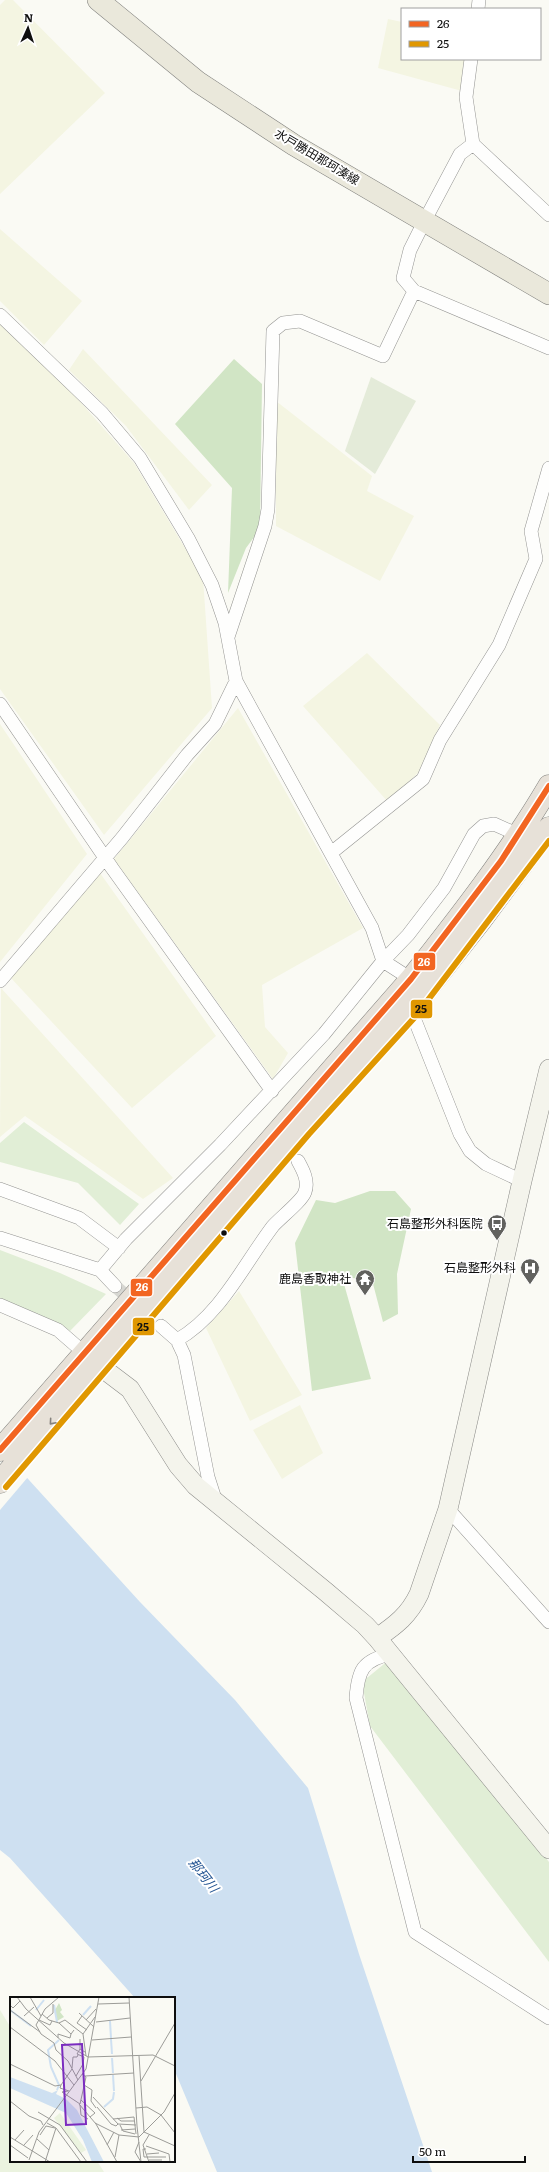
<svg xmlns="http://www.w3.org/2000/svg" width="549" height="2172" font-family="Literata,'Noto Sans JP',serif">
	<style>
		.farmland { fill: #f4f5e2 }
		.green { fill: #e1eed6 }
		.forest { fill: #d1e5c5 }
		.cemetery { fill: #e4ebd9 }
		.pitch { fill: #ebf3df }
		.water { fill: #cee0f1 }
		.pier { fill: #fafaf4 }
		.lines { fill: none; stroke-linecap: round; stroke-linejoin: round }
		.street-tunnel { stroke: #d7d7d2; stroke-width: 13; stroke-dasharray: 13 6; stroke-linecap: butt }
		.street-casing { stroke: #949492; stroke-width: 14 }
		.secondary-casing { stroke: #8b8b88; stroke-width: 20 }
		.primary-casing { stroke: #82827f; stroke-width: 22 }
		.highway-casing { stroke: #82827f; stroke-width: 23 }
		.street { stroke: #fefefd; stroke-width: 13 }
		.secondary { stroke: #f4f4ec; stroke-width: 19 }
		.primary { stroke: #eae8db; stroke-width: 21 }
		.highway { stroke: #e7e1d8; stroke-width: 22 }
		.bus-1-casing { stroke: #fff; stroke-width: 9 }
		.bus-2-casing { stroke: #fff; stroke-width: 9 }
		.bus-1 { stroke: #f26522; stroke-width: 6 }
		.bus-2 { stroke: #e09701; stroke-width: 6 }
		.oneway { stroke: #85827d }
		.bus-dot { fill: #0e0e0e; stroke: #fff; stroke-width: 1.5 }
		.labels { text-anchor: middle; stroke-width: 4; stroke-linejoin: round; paint-order: stroke }
		.street-label { font-size: 12px; fill: #0e0e0e; stroke: #fff }
		.poi-label { font-size: 12px; fill: #0e0e0e; stroke: #fff; text-anchor: end }
		.water-label { font-size: 13px; font-style: italic; fill: #245593; stroke: #fff }
		.inset-river { fill: none; stroke: #cee0f1; stroke-width: 2 }
		.inset-road { fill: none; stroke: #9c9c98; stroke-width: 1 }
		.view { fill: #7b2cbf; fill-opacity: 0.15; stroke: #7b2cbf; stroke-width: 2 }
		.inset-edge { fill: none; stroke: #0e0e0e; stroke-width: 2 }
		.line-badge { stroke: #fff; stroke-width: 1.5 }
		.badge-label { font-size: 11px; text-anchor: middle; font-weight: bold; fill: #fff }
		.pale-badge-label { font-size: 11px; text-anchor: middle; font-weight: bold; fill: #111 }
	</style>
	<rect width="100%" height="100%" fill="#fafaf4"/>
	<path class="farmland" d="M5,0H13L105,93L0,194V5Z
		M388,19L402,22V59H466L462,91L378,68Z
		M0,229L82,301L44,345L0,301Z
		M0,322L76,397L134,463L203,578L212,708L104,835L0,689Z
		M83,349L212,485L189,510L126,426L69,370Z
		M276,401L372,476L367,491L414,516L380,581L276,526Z
		M367,653L440,725L419,772L388,802L303,706Z
		M238,708L363,928L262,985L265,1027L288,1053L273,1079L114,859Z
		M0,724L87,854L0,962Z
		M100,873L216,1036L132,1108L10,977Z
		M1,988L173,1178L143,1199L25,1116L0,1137Z
		M239,1291L302,1395L250,1421L206,1328Z
		M300,1405L323,1453L282,1479L253,1430Z"/>
	<path class="green" d="M24,1122L139,1204L120,1225L78,1183L0,1162V1143Z
		M0,1250L60,1273L106,1294L70,1331L0,1299Z
		M389,1660L549,1862V1962L370,1726L362,1682Z"/>
	<path class="forest" d="M234,359L262,384L260,529L246,548L228,593L232,488L175,424Z
		M370,1191H395L411,1209L397,1274L398,1314L383,1322L372,1280L342,1277L371,1379L312,1391L295,1243L316,1200L335,1203Z"/>
	<path class="cemetery" d="M371,377L416,401L375,474L345,451Z"/>
	<path class="pitch" d="M0,2010L11,2028V2161H97L104,2172H0Z"/>
	<path class="water" d="M0,1457L19,1469L140,1602L235,1700L308,1788L359,1954L432,2172H217L174,2069V1998H135L10,1858L0,1850Z"/>
	<path class="pier" d="M0,1455L20,1468L28,1477L0,1510Z"/>
	<g class="lines">
		<path class="street-tunnel" d="M115,1286L161,1326"/>
		<g class="street-casing">
			<path id="street" d="M478,9L479,0
				M471,59L466,97L473,144L549,215
				M473,144L460,154L425,220L410,250L403,278L414,291L549,348
				M0,315L102,413L140,458L188,538L212,585L225,623L236,681L372,928L383,961L411,979
				M228,637L265,526L268,509L273,331L283,323L300,321L383,356L414,291
				M0,704L112,868L272,1091
				M331,853L423,779L440,740L499,645L536,559L531,531L549,468
				M0,981L122,838L187,755L215,724L236,681
				M409,1012L416,1023L460,1134L470,1151L486,1164L522,1181
				M0,1189L79,1218L119,1248
				M0,1238L100,1270L115,1286
				M100,1270L126,1239L220,1145L324,1034L383,961L408,935L444,888L474,834L483,826L494,824L519,835
				M0,1305L58,1330L89,1357
				M161,1326L177,1340L184,1355L208,1477L216,1502
				M177,1340C220,1316 244,1264 273,1226C280,1218 302,1201 305,1192C309,1181 303,1170 298,1161
				M448,1509L549,1622
				M391,1654C362,1660 358,1671 356,1698L415,1932L549,2018"/>
		</g>
		<g class="secondary-casing">
			<path id="secondary" d="M101,1367L130,1389L178,1465L196,1486L325,1591L365,1625L377,1638C396,1625 409,1615 419,1594L448,1509L522,1181L549,1069
				M377,1638L549,1849"/>
		</g>
		<g class="primary-casing">
			<path id="primary" d="M98,0L198,82L294,145L549,294"/>
		</g>
		<g class="highway-casing">
			<path id="highway" d="M0,1450L411,979C460,917 509,854 549,786
				M0,1482L303,1129L409,1012L481,920L549,828"/>
		</g>
		<use href="#street" class="street"/>
		<use href="#secondary" class="secondary"/>
		<use href="#primary" class="primary"/>
		<use href="#highway" class="highway"/>
		<g class="bus-1-casing">
			<path id="bus-1" d="M0,1450L411,979L501,861L549,786"/>
		</g>
		<g class="bus-2-casing">
			<path id="bus-2" d="M6,1487L309,1134L415,1017L549,841"/>
		</g>
		<use href="#bus-1" class="bus-1"/>
		<use href="#bus-2" class="bus-2"/>
	</g>
	<defs><path id="oneway-chevron" d="M-2-3.5L2.5 0L-2 3.5" fill="none" stroke-width="1.6" stroke-linecap="round" stroke-linejoin="round"/></defs>
	<use class="oneway" href="#oneway-chevron" transform="translate(52 1422) rotate(131)"/>
	<defs>
		<g id="bus-pin" transform="scale(1)"><path d="M0 17L-7.5 6A9.5 9.5 0 1 1 7.5 6Z" fill="#61615e" stroke="#fff"/><path d="M-5-6H5V4H4V6H2V4H-2V6H-4V4H-5ZM-3.5-4V0h7V-4ZM-3.5 1.2v1.5H-2V1.2ZM2 1.2v1.5H3.5V1.2Z" fill="#fff"/></g>
		<g id="hospital-pin" transform="scale(1)"><path d="M0 17L-7.5 6A9.5 9.5 0 1 1 7.5 6Z" fill="#61615e" stroke="#fff"/><path d="M-5-5h3v3.5h4V-5h3V5h-3V1.5h-4V5h-3Z" fill="#fff"/></g>
		<g id="temple-pin" transform="scale(1)"><path d="M0 17L-7.5 6A9.5 9.5 0 1 1 7.5 6Z" fill="#61615e" stroke="#fff"/><path d="M0-6L5-2H3V0L6.5 2.5H4V6H1.5V3h-3V6H-4V2.5H-6.5L-3 0V-2H-5Z" fill="#fff"/></g>
	</defs>
	<g fill-rule="evenodd">
		<use href="#bus-pin" x="497" y="1224"/>
		<use href="#hospital-pin" x="530" y="1268"/>
		<use href="#temple-pin" x="365" y="1279"/>
	</g>
	<circle class="bus-dot" cx="224" cy="1233" r="3.5"/>
	<g class="labels">
		<g class="street-label">
			<text transform="translate(317 157) rotate(31)" y="4">水戸勝田那珂湊線</text>
		</g>
		<g class="poi-label">
			<text x="483" y="1228">石島整形外科医院</text>
			<text x="516" y="1272">石島整形外科</text>
			<text x="351" y="1283">鹿島香取神社</text>
		</g>
		<g class="water-label">
			<text transform="translate(204 1875) rotate(52)" y="5">那珂川</text>
		</g>
	</g>
	<g transform="translate(10 1997)">
		<rect width="165" height="165" fill="#fafaf4"/>
		<path d="M49,6L52,13L50,15L54,20L47,24L45,13Z" fill="#d1e5c5"/>
		<path d="M50,116L76,153L71,156L44,121Z" fill="#ebf3df"/>
		<path d="M0,80L42,96L48,93L46,97L56,102L67,113L94,165H82L73,143L56,116L0,91Z" fill="#cee0f1"/>
		<path class="inset-river" d="M44,8L47,25M0,13L21,29M26,13L34,3M73,18L81,9M100,24L101,41M101,42L102,57M102,61L103,76M103,78L104,94M47,93L49,88L41,70L38,53L49,43M94,110L103,102L104,95"/>
		<path class="inset-road" d="M7,0L16,12L54,46L78,60L143,58L165,69M20,0L31,19M49,0L35,12L26,28L31,37L44,46L46,53L58,64L68,83M119,0L127,129L131,165M88,7L119,6M1,9L3,11L10,4M0,13L30,35M69,16L84,30M32,17L39,23L49,26L55,23L73,37M14,19L24,10M72,19L67,26L77,33M37,21L43,16V7M29,23L40,28L42,24M76,23L86,12M86,25L120,21M49,26L61,37L64,33M0,30L45,64L64,88M48,41V37L60,41L61,37M70,42V52L75,55M82,43L121,40M76,59L73,37L85,20M129,59L134,135L165,149M0,67L45,89L51,88L62,72M62,71L63,60H67L68,58M66,79L73,67L74,60L67,57L70,52M75,79L124,76M131,84L165,26M51,88L50,91L59,94M74,88L82,93L81,104L86,111M58,94L52,95L70,107L76,80L72,77M83,100L108,127L126,128M71,103L85,116L80,120M0,104L19,119L31,124L33,128M69,107L86,127L107,165M70,108L71,118L78,122M87,110L101,127L106,129L108,127M126,111L137,110L151,118L165,136M28,115L50,128L77,165M107,121L111,124H124M103,122L124,120L126,137M85,126L109,138L129,140L154,115L165,96M110,128L113,134L125,137M46,131L71,165M111,133L125,132M30,138L36,129L45,131M139,138L133,148L139,165M0,140L40,165M27,142L39,153M5,143L14,133M129,145L125,155L131,165M0,148L18,161M14,148L23,138M97,148L104,135M136,149L159,157L160,165M136,152H133L134,160H156M137,157L149,156M105,160L109,138M19,163L29,135L76,72L89,0M139,163H152M35,165L46,131L37,126"/>
		<path class="view" d="M72,47L76,127L56,128L52,48Z"/>
		<rect width="165" height="165" class="inset-edge"/>
	</g>
	<g class="line-badge">
		<rect x="413" y="952" width="23" height="19" rx="4" fill="#f26522"/>
		<rect x="410" y="999" width="23" height="20" rx="4" fill="#e09701"/>
		<rect x="130" y="1278" width="23" height="19" rx="4" fill="#f26522"/>
		<rect x="132" y="1317" width="23" height="19" rx="4" fill="#e09701"/>
	</g>
	<g class="badge-label">
		<text x="424" y="966">26</text>
		<text x="142" y="1291">26</text>
	</g>
	<g class="pale-badge-label">
		<text x="421" y="1013">25</text>
		<text x="143" y="1331">25</text>
	</g>
	<rect x="401" y="8" width="140" height="52" fill="#ffffff" stroke="#9f9f9f"/>
	<rect x="409" y="21" width="20" height="6" fill="#f26522" stroke="#9f9f9f"/>
	<text x="437" y="28" font-size="12" fill="#0e0e0e">26</text>
	<rect x="409" y="41" width="20" height="6" fill="#e09701" stroke="#9f9f9f"/>
	<text x="437" y="48" font-size="12" fill="#0e0e0e">25</text>
	<g transform="translate(28 28) rotate(3)" stroke="#ffffff" stroke-width="3" paint-order="stroke">
	<path d="M0-3L7 15L0 10L-7 15Z" fill="#0e0e0e"/>
	<text y="-6" font-size="11" font-weight="bold" text-anchor="middle" fill="#0e0e0e">N</text>
	</g>
	<path d="M413 2156v6h112v-6" fill="none" stroke="#0e0e0e" stroke-width="2"/>
	<text x="419" y="2156" font-size="12" fill="#0e0e0e" stroke="#ffffff" stroke-width="3" paint-order="stroke">50 m</text>
</svg>
